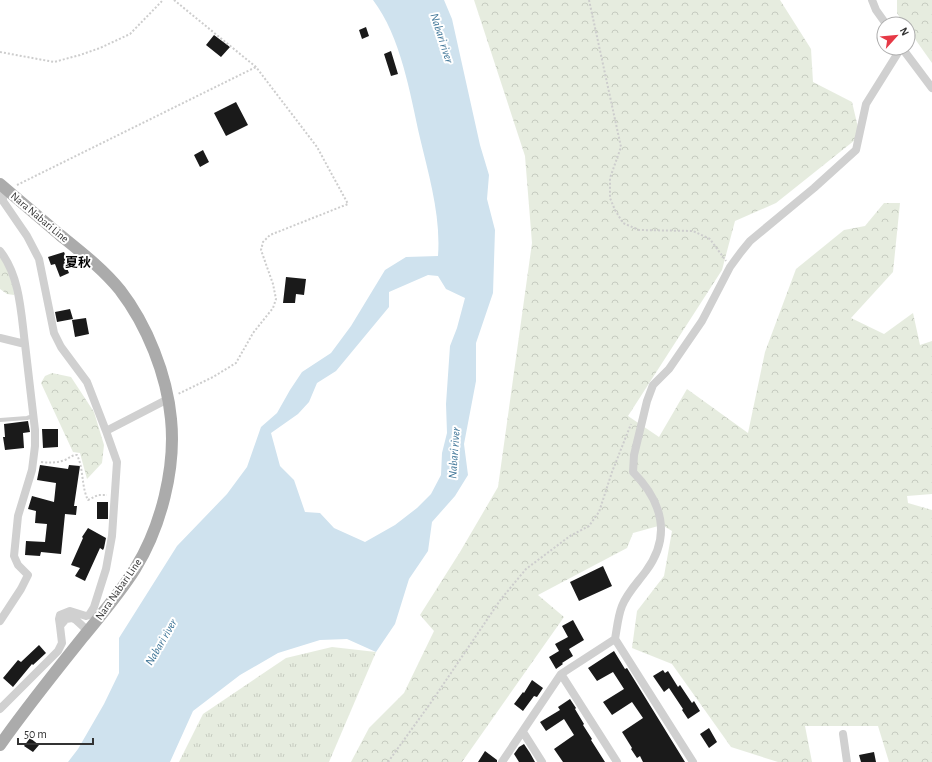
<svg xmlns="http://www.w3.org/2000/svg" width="932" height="762" font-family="'Alegreya Sans','Noto Sans JP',sans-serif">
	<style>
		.grass { fill: url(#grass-tufts) }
		.forest { fill: url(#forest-crowns) }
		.water { fill: #cfe2ee; fill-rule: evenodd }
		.building { fill: #1a1a1a }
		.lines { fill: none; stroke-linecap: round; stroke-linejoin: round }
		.path { stroke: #cdcdcd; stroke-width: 2; stroke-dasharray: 2 2; stroke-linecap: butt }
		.service { stroke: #d0d0d0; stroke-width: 4 }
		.minor { stroke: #d0d0d0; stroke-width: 8 }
		.primary { stroke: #ababab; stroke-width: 12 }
		.labels { text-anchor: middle; stroke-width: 4; stroke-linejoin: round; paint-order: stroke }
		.street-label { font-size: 11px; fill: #333; stroke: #fff }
		.water-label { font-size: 12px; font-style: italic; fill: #3f7597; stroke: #fff }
		.quarter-label { font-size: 13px; font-weight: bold; fill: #000; stroke: #fff }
	</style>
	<defs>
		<pattern id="grass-tufts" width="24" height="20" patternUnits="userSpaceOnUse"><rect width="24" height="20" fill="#e6ecdf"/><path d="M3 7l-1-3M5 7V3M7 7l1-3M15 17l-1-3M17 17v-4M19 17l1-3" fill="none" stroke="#c6cbc0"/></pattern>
		<pattern id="forest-crowns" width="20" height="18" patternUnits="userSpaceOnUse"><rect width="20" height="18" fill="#e6ecdf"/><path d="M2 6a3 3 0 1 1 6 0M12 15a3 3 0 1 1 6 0" fill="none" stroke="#c6cbc0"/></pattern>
	</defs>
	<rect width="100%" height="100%" fill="#fff"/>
	<path class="grass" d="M332,647L376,652L329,762H179L203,714L286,658Z"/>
	<path class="forest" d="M474,0H780L811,49L813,82L852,102L860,136L776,203L735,221L722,270L628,416L659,437L687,389L748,433L765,352L796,269L844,230L865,226L884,203H900L893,272L851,318L884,334L913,313L920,345L932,341V494L907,496L908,503L932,510V762H889L878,726H805L812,762H778L731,747L672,664L632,648L637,611L664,576L672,531L662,525L633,533L627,548L538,595L564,617L462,762H351L369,728L404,693L434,631L420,615L460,552L498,487L532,243L525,156Z
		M897,0H932V63L908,29V24H904L897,13Z
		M0,257C8,269 14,281 14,295L7,294L0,289Z
		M52,373L71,377L94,412L104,445L102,463L87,479L80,453L73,452L41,383L45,376Z"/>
	<path class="water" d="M373,0H444L452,19L480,145L489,175L487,199L495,230L493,293L476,343V381L464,444L468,475L455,496L432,522L428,551L409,579L395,624L376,652L347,639L320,640L278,653L240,675L193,711L170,762H68L78,749L104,704L119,673V638L177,546L227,494L247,467L261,427L277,413L290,390L302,372L331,353L351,326L385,270L406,257L438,256C441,216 429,176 420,138C410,93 401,37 373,0ZM428,275L438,276L446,289L465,298L457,328L450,346L446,404L447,433L442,453L441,475L431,494L417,508L395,525L365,542L334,528L320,513L305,512L294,480L280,466L271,433L298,414L309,402L317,383L336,371L389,307V292Z"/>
	<path class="building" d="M366,27L369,36L362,39L359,30Z
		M214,35L230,47L221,57L206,45Z
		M391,51L398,74L391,76L384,54Z
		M236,102L248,125L226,136L214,113Z
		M203,150L209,162L200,167L194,155Z
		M64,252L67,259L64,261L69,273L60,277L55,264L51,265L48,257Z
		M286,277L306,279L304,295L296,294L295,303H283Z
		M70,309L73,319L57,322L55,312Z
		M86,318L89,334L75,337L72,320Z
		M28,421L30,432L23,433L24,448L5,450L3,437H5L4,424Z
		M42,429H58V447L43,448Z
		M40,465L68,469L69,465L80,466L74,506H77L76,515L65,514L61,554L41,552L40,556L25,555L26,541L45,542L47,524L35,523L36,511L28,509L32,496L54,502L56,483L37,480Z
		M97,502H108V519H97Z
		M88,528L106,538L104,548L103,550L100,548L85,581L75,576L80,568L71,565L83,538L82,537Z
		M603,566L612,586L579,601L570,582Z
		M573,620L584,640L569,649L573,656L562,663L563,664L556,669L549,657L559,651L555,644L568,637L562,626Z
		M39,645L46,653L33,665L32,664L13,687L3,678L18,660L21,662Z
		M614,651L625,669L627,668L685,762H643L640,756L637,758L631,749L632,748L622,732L643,718L632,702L612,715L603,702L624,689L613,672L597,681L588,668Z
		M663,670L665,673L668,671L678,687L680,685L692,703L694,701L700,711L688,719L682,710L683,709L669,688L664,692L653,676Z
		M532,680L543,688L537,697L534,696L523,711L514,704L523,692L524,693Z
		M570,699L576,708L575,709L584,724L583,725L592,739L591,740L605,762H563L554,749L574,735L564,719L546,731L540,722L560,710L558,707Z
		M709,728L717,742L709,748L700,734Z
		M30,738L39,745L33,752L24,746Z
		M524,744L530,753L535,762H519L514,754L519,747Z
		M485,751L497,760V762H478Z
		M874,752L876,762H861L859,755Z"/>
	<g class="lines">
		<path class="path" d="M174,0L256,67L317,147L348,204L270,235L263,242L261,250L273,284L276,299L273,308L253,333L236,363L213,377L178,394
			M589,0L621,147L610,178V198L615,210L623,223L639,230L693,231L710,239L726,261
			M0,52L54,62L80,55L100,48L130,34L163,0
			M17,185L256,67
			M41,462C50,463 57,463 65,460C69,458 72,455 77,455C84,469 81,486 88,500L98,495H107
			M388,762L432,701L501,599L526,569L570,536L589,526L599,512L612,472L631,424"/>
		<path class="service" d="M0,420L27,418L33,416"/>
		<path class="minor" d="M872,0L876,10L886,24
			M902,48L932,88
			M7,190L3,195V201L27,236L39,259L54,333L61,347L87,382L106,431L117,462L112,536L106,569L94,607L89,615L86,616L70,611L60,615L59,619L60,626
			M0,251C20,276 21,313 25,344
			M0,338L25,344L35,430V446L32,470L18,516L14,556L18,565L28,575L21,589L0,621
			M106,431L168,399
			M561,674L617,762
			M0,709L58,651L62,643L60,626L66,619L72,618L76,620L88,631
			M523,732L542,762
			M843,734L847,762
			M502,762L561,674L615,639
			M693,762L615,639C617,628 618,616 622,606C627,593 638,582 646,571C672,536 662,501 633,472L634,455L647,401L653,385L669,369L702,321L730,267L741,252L750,241L814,188L856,150L866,104L901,48"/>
		<path class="primary" d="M0,184C20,201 40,218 60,235C81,252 103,269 120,290C147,325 167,375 171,419C176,468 161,527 135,569C120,593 101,615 83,637C55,672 26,708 0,745"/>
	</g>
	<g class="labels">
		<g class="street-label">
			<text transform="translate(40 217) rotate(40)" y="4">Nara Nabari Line</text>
			<text transform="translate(118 589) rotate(-55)" y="4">Nara Nabari Line</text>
		</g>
		<g class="water-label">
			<text transform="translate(442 38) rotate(72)" y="4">Nabari river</text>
			<text transform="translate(454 453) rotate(-86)" y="4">Nabari river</text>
			<text transform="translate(161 642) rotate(-60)" y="4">Nabari river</text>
		</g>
		<g class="quarter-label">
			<text x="78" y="267">夏秋</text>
		</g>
	</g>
	<g transform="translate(896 36) rotate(63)"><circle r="19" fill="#ffffff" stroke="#adadad"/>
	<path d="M0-3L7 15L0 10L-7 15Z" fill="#e63946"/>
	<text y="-6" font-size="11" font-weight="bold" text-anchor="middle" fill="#333333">N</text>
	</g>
	<path d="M18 738v6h75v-6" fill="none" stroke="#333333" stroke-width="2"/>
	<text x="24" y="738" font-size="12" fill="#333333" stroke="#ffffff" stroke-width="3" paint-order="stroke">50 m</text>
</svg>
